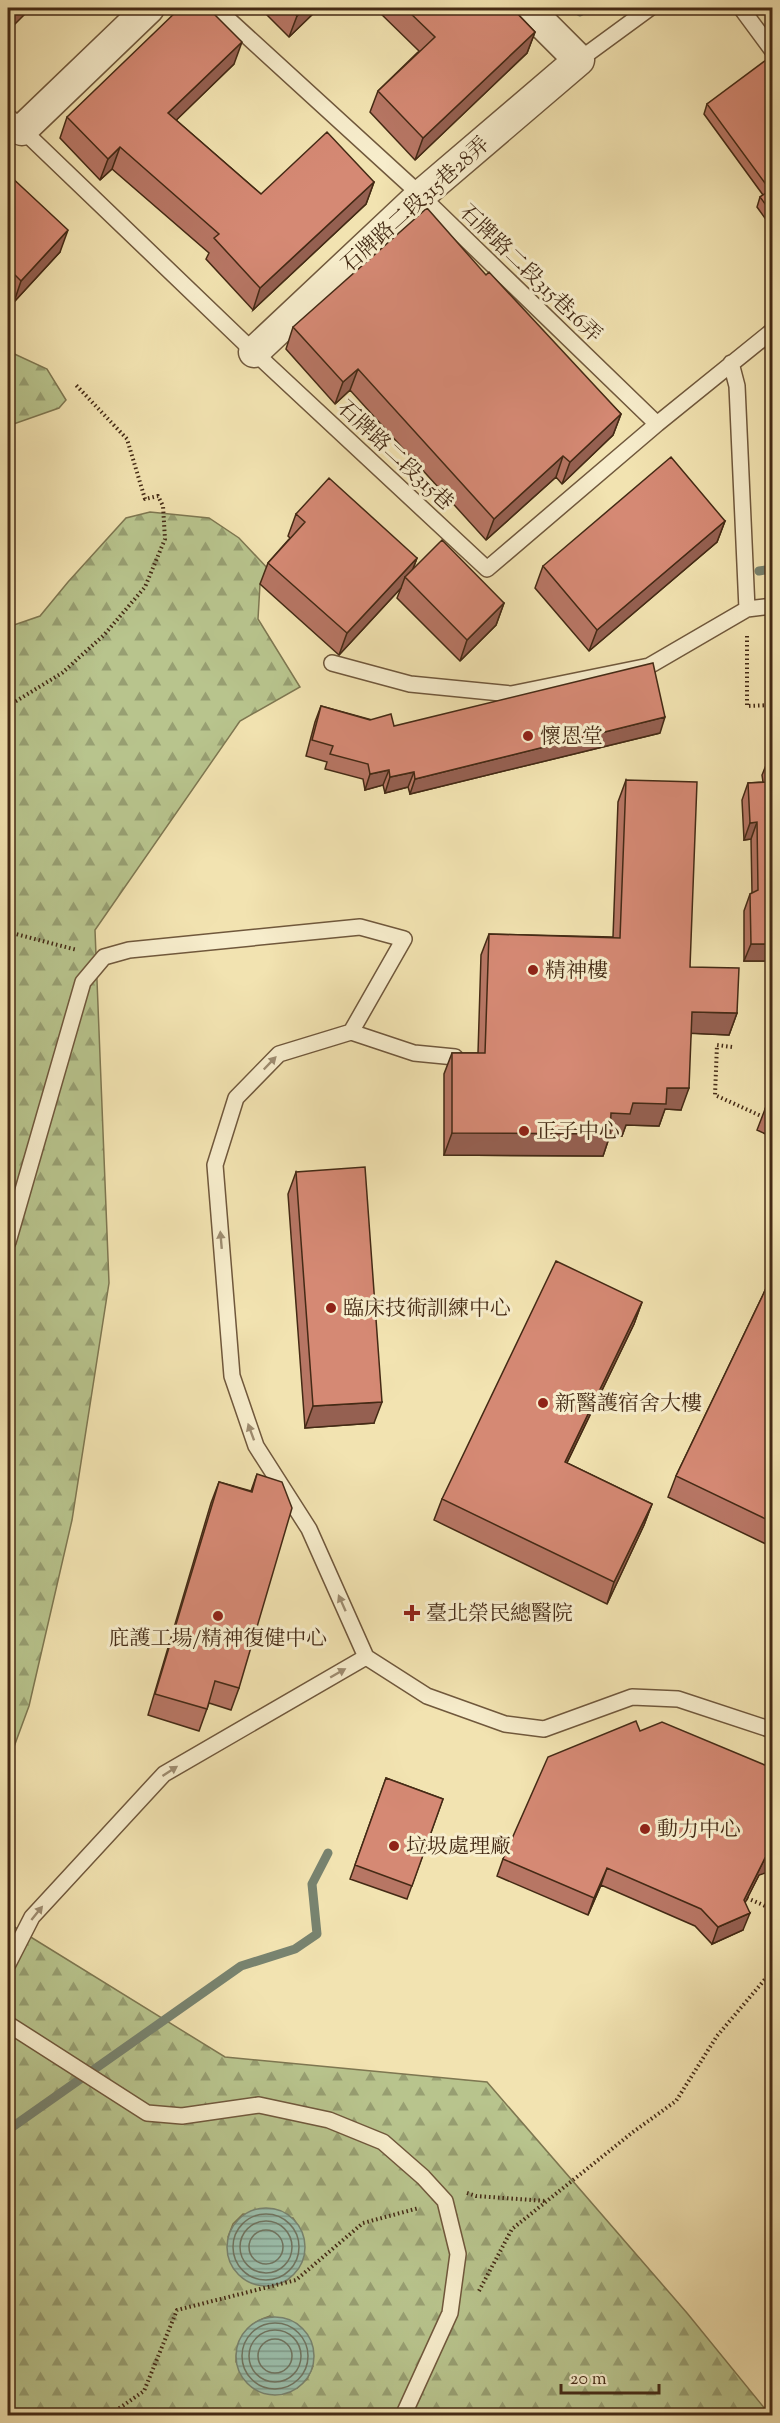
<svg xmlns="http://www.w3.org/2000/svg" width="780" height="2423" font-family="'Sorts Mill Goudy','Noto Serif TC',serif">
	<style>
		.forest { fill: url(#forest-firs); stroke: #7e7751; stroke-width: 1.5; fill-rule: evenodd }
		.water { fill: url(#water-rules); stroke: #78836f; stroke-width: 1.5 }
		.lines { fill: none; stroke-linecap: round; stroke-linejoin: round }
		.shore { stroke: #707460; stroke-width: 1.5 }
		.stream { stroke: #78836f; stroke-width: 9 }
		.service-casing { stroke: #70583c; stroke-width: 18 }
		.minor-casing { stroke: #70583c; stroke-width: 33 }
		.path { stroke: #442a15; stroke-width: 4; stroke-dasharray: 1.5 3; stroke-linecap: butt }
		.service { stroke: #f7edcc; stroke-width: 15 }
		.minor { stroke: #f7edcc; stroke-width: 30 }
		.wall { fill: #b77664; stroke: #442a15; stroke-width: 1.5 }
		.shaded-wall { fill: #956051; stroke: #442a15; stroke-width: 1.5 }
		.building { fill: #d58974; stroke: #442a15; stroke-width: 1.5 }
		.oneway { fill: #9e8c70 }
		.poi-dot { fill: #8f2418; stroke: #f7edcc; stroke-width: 2 }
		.labels { text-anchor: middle; stroke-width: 6; stroke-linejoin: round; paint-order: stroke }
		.street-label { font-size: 21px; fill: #442a15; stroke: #f7edcc }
		.poi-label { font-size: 21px; fill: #442a15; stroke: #f7edcc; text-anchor: start }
	</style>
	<defs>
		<pattern id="forest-firs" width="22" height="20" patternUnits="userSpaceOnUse" patternTransform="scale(1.5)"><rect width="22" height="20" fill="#b8c48d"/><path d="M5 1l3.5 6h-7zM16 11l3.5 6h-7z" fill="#979f72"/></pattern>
		<pattern id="water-rules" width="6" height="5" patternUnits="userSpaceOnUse" patternTransform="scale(1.5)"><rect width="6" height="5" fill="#9bbeab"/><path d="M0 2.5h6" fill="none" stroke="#809b8a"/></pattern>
	</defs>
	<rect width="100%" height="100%" fill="#f2e3b1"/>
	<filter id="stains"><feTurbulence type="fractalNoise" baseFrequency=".00333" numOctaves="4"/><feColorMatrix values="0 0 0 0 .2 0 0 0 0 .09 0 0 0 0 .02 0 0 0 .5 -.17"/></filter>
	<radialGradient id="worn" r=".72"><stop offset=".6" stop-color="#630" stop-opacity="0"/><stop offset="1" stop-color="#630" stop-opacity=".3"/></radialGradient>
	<path class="forest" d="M8,351L47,369L66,400L59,408L8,426Z
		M150,512L209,518L239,538L271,572L260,584L258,619L300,687L240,721L95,930L109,1283L72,1520L29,1706L8,1763V625H14L40,616L68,582L126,518Z
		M8,1923L225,2057L487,2082L687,2313L770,2415H8ZM243,2214L293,2218C310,2241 307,2264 285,2282L228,2237L233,2224ZM270,2316L313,2366L307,2379L297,2388L236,2362C236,2338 247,2323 270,2316Z"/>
	<path class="water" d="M227 2247a39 39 0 1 1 78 0a39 39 0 1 1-78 0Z
		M236 2356a39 39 0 1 1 78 0a39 39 0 1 1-78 0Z"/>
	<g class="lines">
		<path class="shore" d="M233 2247a33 33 0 1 1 66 0a33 33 0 1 1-66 0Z
			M240 2247a26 26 0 1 1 52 0a26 26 0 1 1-52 0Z
			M249 2247a17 17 0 1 1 34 0a17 17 0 1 1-34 0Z
			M242 2356a33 33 0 1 1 66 0a33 33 0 1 1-66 0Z
			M249 2356a26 26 0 1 1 52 0a26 26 0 1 1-52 0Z
			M258 2356a17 17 0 1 1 34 0a17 17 0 1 1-34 0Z"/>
		<path class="stream" d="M579,8L580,12
			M759,571L772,569
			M8,2130L241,1966L295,1949L317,1934L312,1884L328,1853"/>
		<g class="service-casing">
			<path id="service" d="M216,8L413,188L657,424
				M741,8L772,50
				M579,60L650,8
				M8,116L254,352L487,569L657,424L772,331
				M731,363L737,386L747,609L772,606
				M332,663L410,684L511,694L649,666L747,609
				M351,1032L414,1053L455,1057
				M8,1242L83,982L104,957L129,950L360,927L404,939L351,1032L279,1054L236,1098L215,1165L232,1376L256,1446L309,1529L366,1657L427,1696L505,1724L544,1729L632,1697L678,1699L772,1730
				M8,1964L32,1917L164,1774L366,1657
				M8,2024L147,2113L182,2116L259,2105L329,2120L383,2142L423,2177L445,2201L458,2254L450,2313L403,2416"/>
		</g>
		<g class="minor-casing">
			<path id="minor" d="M22,130L149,8
				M254,352L421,195L579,60L527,8"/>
		</g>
		<path class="path" d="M747,636V706L772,705
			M8,706L62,673L104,635L145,587L165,539L163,506L158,496L145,499L127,439L75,384
			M8,932L77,950
			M732,1047L717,1045L715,1095L772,1121
			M771,1277L772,1274
			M747,1898L772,1909
			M467,2193L476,2196L546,2201
			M479,2291L512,2229L633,2132L676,2101L717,2036L772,1971
			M108,2416L144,2391L177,2310L296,2280L363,2223L419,2208"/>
		<use href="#service" class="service"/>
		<use href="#minor" class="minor"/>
	</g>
	<path class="wall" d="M260,8H319L289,37Z
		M375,8H512L535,32L527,53L415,160L370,112L378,91L419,51Z
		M234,64L176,120L261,194L374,182L366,204L253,310L206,259L209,253L112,169L100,180L60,138L67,117Z
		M772,68V228L757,207L760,197L763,195L704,114L707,104Z
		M8,174L60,252L14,302L8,296Z
		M486,275L621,414L613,435L562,484L556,477L486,540L350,390L335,404L286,349L293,327Z
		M296,514L417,558L413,569L504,603L496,625L460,661L397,598L401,588L339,655L260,584L268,563L290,538L288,536Z
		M725,521L717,542L589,651L535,588L543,566Z
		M321,706L394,726L660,733L410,794L408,787L385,793L383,785L365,790L363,779L325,769L327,762L306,756L315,722Z
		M769,758H772V961H744V911L750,894L752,893L751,839L744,840L742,800L748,783L763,782L762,775Z
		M626,780L690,967L737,1013L729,1035L691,1033L681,1110L665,1109L659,1126L626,1125L622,1136L610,1135L603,1156L444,1155V1074L452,1053H478L481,955L489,934L613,937L618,802Z
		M772,1091V1137L757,1130Z
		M296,1172L374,1423L305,1428L288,1194Z
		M772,1276V1547L668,1497L676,1476Z
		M642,1302L634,1324L567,1463L652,1504L644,1525L607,1604L434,1520L442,1499Z
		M257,1474L239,1688L231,1710L209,1703L199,1731L148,1715L211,1503L219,1482L251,1491Z
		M640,1731L759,1875L745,1902L743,1930L712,1944L695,1926L601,1885L588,1915L497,1876L503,1859Z
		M386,1778L443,1799L407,1899L350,1879Z"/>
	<path class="shaded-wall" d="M18,8H31L8,31V18Z
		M305,8H319L289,37L297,16Z
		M535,32L527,53L415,160L423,138Z
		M242,42L234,64L161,135L168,113Z
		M120,147L112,169L100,180L108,159Z
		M374,182L366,204L253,310L260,288Z
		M68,230L60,252L14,302L21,281Z
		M358,369L350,390L335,404L343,382Z
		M621,414L613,435L562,484L570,462Z
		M563,456L556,477L486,540L494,519Z
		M725,521L717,542L589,651L597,630Z
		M417,558L409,579L405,577L401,588L339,655L347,633Z
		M504,603L496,625L460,661L467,640Z
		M665,717L660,733L410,794L415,779Z
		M389,770L383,785L365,790L370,774Z
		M414,772L408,787L385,793L390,777Z
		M757,822L751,839L744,840L750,823Z
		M751,944H772V961H744Z
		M692,1012L737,1013L729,1035L684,1033Z
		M667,1088H689L681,1110L665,1109L659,1126L626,1125L622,1136L610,1135L603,1156L444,1155L452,1133L611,1113Z
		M642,1302L634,1324L557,1483L565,1462Z
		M382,1402L374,1423L305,1428L313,1406Z
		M652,1504L644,1525L607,1604L614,1582Z
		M772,1856V1871L759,1875L738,1917L744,1900L765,1858Z
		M607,1868L601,1885L588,1915L594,1898Z
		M750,1913L743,1930L712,1944L718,1927Z"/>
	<path class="building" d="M8,8H18L8,18Z
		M180,8H208L242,42L168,113L261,194L327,132L374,182L260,288L214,238L219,234L120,147L108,159L67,117Z
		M289,8H305L297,16Z
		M405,8H512L535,32L423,138L378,91L435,37Z
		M766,60L772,68V213L760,197L770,190L707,104Z
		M8,174L68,230L21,281L8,268Z
		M427,208L486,275L489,272L621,414L570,462L563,456L494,519L358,369L343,382L293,327Z
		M671,457L725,521L597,630L543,566Z
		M329,478L417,558L347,633L268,563L305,522L296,514Z
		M442,540L504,603L467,640L405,577Z
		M653,663L665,717L415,779L414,772L390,777L389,770L370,774L368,764L330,754L333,746L312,740L321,706L370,720L391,714L394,726Z
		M769,758H772V944H751L750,894L758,890L757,822L750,823L748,783L770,782Z
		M626,780L697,782L690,967L739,968L737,1013L692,1012L689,1088H667L666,1104L633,1103L630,1114L611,1113L610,1134L452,1133V1053H485L489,934L620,938Z
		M772,1091V1112L765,1109Z
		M365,1167L382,1402L313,1406L296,1172Z
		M556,1261L642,1302L565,1462L652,1504L614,1582L442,1499Z
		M772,1276V1522L676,1476Z
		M257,1474L282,1482L292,1508L239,1688L215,1681L207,1709L155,1694L219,1482L252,1492Z
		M636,1721L640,1731L662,1722L772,1768V1856L765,1858L744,1900L750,1913L718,1927L701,1909L607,1868L594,1898L503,1859L548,1757Z
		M386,1778L443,1799L412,1886L355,1865Z"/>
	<defs><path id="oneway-solid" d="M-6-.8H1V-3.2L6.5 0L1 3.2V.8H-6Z" transform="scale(1.5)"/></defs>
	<g class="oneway">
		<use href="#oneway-solid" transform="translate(270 1063) rotate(-46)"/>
		<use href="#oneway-solid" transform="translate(221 1240) rotate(-95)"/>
		<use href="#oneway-solid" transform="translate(251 1432) rotate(-110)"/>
		<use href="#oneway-solid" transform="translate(342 1603) rotate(-114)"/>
		<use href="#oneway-solid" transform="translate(338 1673) rotate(-30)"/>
		<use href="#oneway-solid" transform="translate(170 1771) rotate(-33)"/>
		<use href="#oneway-solid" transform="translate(37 1913) rotate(-51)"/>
	</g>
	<g class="poi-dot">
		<circle cx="528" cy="736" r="6"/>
		<circle cx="533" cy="970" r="6"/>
		<circle cx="524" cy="1131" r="6"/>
		<circle cx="331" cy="1308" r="6"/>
		<circle cx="543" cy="1403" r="6"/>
		<path d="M409 1604h6v6h6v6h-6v6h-6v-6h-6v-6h6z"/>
		<circle cx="218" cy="1616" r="6"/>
		<circle cx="645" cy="1829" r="6"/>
		<circle cx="394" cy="1846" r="6"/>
	</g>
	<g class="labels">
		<g class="street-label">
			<text transform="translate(415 204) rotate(-42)" y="7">石牌路二段315巷28弄</text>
			<text transform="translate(531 273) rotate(44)" y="7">石牌路二段315巷16弄</text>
			<text transform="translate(396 455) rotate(43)" y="7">石牌路二段315巷</text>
		</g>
		<g class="poi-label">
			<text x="540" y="743">懷恩堂</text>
			<text x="545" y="977">精神樓</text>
			<text x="536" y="1138">正子中心</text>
			<text x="343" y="1315">臨床技術訓練中心</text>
			<text x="555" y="1410">新醫護宿舍大樓</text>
			<text x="426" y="1620">臺北榮民總醫院</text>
			<text x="218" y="1645" text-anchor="middle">庇護工場/精神復健中心</text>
			<text x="657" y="1836">動力中心</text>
			<text x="406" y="1853">垃圾處理廠</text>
		</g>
	</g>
	<rect width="780" height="2423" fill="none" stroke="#f2e3b1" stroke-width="30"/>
	<rect x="9" y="9" width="762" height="2405" fill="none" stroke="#442a15" stroke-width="3"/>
	<rect x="15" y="15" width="750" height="2393" fill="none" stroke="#442a15" stroke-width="1.5"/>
	<path d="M561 2384v9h98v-9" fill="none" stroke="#442a15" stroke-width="3"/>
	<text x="570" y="2384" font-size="18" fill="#442a15" stroke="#f7edcc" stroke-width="4.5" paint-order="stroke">20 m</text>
	<rect width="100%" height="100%" filter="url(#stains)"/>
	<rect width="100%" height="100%" fill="url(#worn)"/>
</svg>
